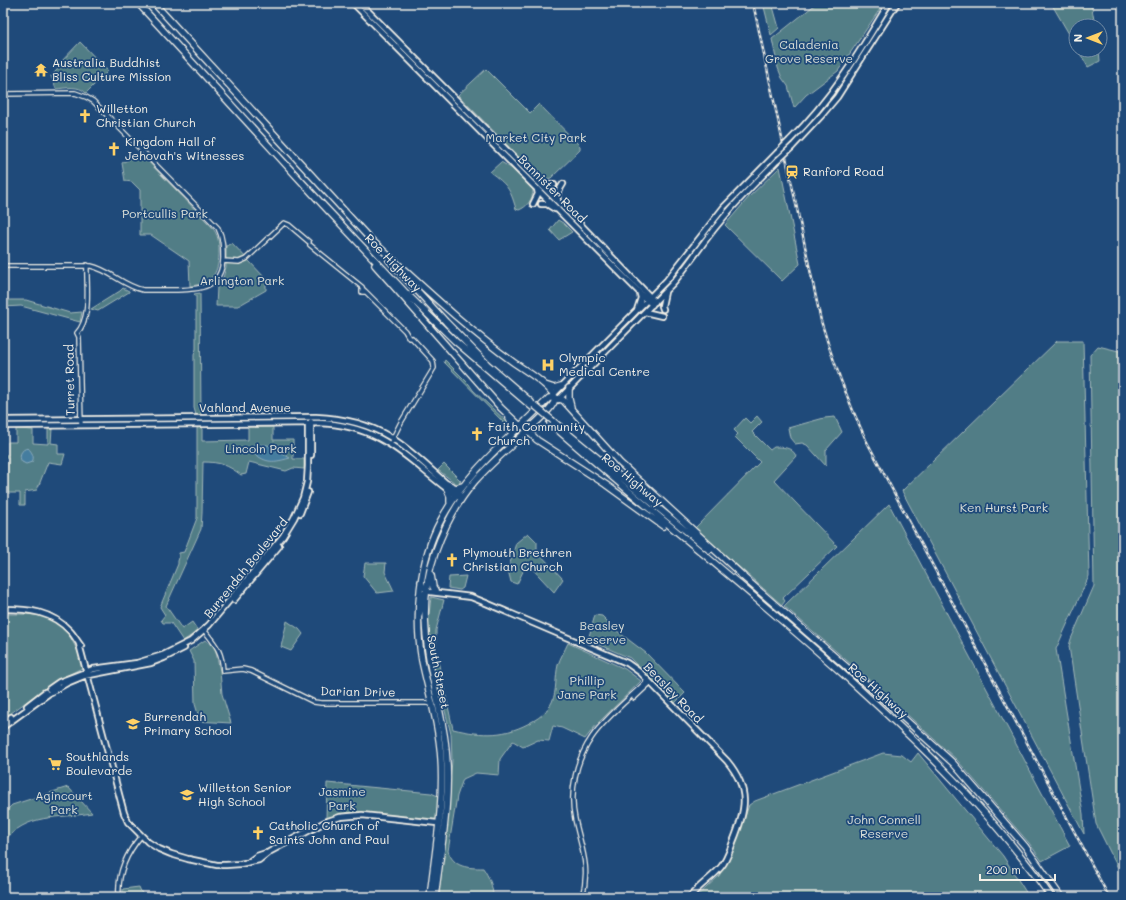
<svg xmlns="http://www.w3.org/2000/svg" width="1126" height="900" font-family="Mali,sans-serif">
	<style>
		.green { fill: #517d86; stroke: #a2b7b7 }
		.water { fill: #457d9f; stroke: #8babbc }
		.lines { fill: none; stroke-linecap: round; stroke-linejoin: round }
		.minor-casing { stroke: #f4f1e8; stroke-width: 6 }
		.major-casing { stroke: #f4f1e8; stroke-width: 8 }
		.highway-casing { stroke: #f4f1e8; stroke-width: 8 }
		.minor { stroke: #1f4a7a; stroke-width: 3.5 }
		.major { stroke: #1f4a7a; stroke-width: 4.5 }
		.highway { stroke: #1f4a7a; stroke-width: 5.5 }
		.rail-casing { stroke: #f4f1e8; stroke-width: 2.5 }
		.rail { stroke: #1f4a7a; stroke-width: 1; stroke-dasharray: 3; stroke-linecap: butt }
		.major-bridge-casing { stroke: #f4f1e8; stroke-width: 8; stroke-linecap: butt }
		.highway-bridge-casing { stroke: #f4f1e8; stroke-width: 8; stroke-linecap: butt }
		.major-bridge { stroke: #1f4a7a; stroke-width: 4.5 }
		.highway-bridge { stroke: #1f4a7a; stroke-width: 5.5 }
		.labels { text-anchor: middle; stroke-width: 3.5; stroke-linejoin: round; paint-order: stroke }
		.park-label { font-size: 12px; fill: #dce0d9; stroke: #1f4a7a }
		.poi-label { font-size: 12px; fill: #f4f1e8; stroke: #1f4a7a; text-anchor: start }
		.street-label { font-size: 12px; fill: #f4f1e8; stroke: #1f4a7a }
	</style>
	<rect width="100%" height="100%" fill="#1f4a7a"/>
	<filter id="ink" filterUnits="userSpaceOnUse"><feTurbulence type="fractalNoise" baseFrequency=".025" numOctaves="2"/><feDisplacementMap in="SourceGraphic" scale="8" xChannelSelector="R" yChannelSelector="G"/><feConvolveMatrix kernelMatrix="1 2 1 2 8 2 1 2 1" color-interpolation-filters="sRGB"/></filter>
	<g filter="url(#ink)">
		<path class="green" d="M763,3H772L779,28L771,35Z
			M817,3H871L882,6L838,71L806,95L794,108L788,86L782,78L778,68L772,39Z
			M1051,3H1091L1095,26H1076V46Z
			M80,42L108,71L86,93C79,85 66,88 56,89L51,76L59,68V64Z
			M1078,50H1099L1100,61L1088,67Z
			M486,69L530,113L539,104L580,146V150L551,178L544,180L521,159L458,95Z
			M140,153L212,227C218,235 219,241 219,251C219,272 213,284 190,286L189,261L151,235H140V190L132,182L125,181L122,163Z
			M501,162L511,168L533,190C533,199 527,207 519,210L516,209C510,188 507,185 490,172Z
			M780,167L800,264L782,281L725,225L749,197Z
			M558,220L563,223L572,232L559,240L550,230Z
			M232,243L266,279V290L238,306H216L217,287L223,278L226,267V246Z
			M123,288L129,291V292L98,311L91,309L120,291Z
			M200,293L201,415H196L194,408V355L196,349V296L194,294Z
			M10,300H26L70,313L82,312L80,322L21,306L3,307V301Z
			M1057,341H1083L1089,576L1056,649L1083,814L1084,834L902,491Z
			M1098,346L1123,352V878L1096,824L1069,646L1071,639L1094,586L1090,355Z
			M445,360L469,384L473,390L507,422L508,427L444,362Z
			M757,416L762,422L752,432L770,450L774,447C783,447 792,447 796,456L774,480L837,546L783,598L785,601L782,605L695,528L760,462L735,437L738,434L734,430L745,418L750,423Z
			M835,417L842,432L826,450V466L807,445L802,443L795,444L790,438L788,428L824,418Z
			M202,427V441L248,440V427H273V440H293V459H304V469L293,468L286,471L249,462L246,474L241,475C228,465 220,462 203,462L202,513L201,529L166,606L182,629L192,622L198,631L183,641L171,623H163L161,620L165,615L160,607L178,564V561L179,558V553L184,552L197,518V428Z
			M16,429L33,430V443L48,444V429H52L51,443L58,444V454H65L62,464L48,462L37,490L25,492V505H20V493H8V457H3V455H8V442H16Z
			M444,464L461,481L457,484L455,483L438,470Z
			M889,504L1070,846L1042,861L1029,843L957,760L868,679L784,606Z
			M528,533L537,542V551L563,579L554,592L527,563L517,584L511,582L508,570L516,543Z
			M365,563H386L385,572L394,591L377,593L363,576Z
			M466,576L463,588L460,590L448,588L449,577Z
			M431,597L444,600L436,630V652L453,729C483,736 506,737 533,721C541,717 548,710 552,702C557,691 555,677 558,665C560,658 565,650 568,643L625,669L641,681L597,724L585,739L562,728L553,726L549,741L538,740L523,747L513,741L500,759L499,775L476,773L463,779L457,796L448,851C454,868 468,868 483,868C489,877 493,886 493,897H439L452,761L451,734L435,672L430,642L428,624Z
			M3,614C35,614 58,612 74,644C78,652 82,659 82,668L52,683L3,719Z
			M595,615L602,616L617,631L646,653L685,693L674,704L630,658L588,640Z
			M287,621L299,629L303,634L291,651L281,647Z
			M205,640L215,647L220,671L222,694L231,723L196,721L198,714L195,704L194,661L189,651Z
			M883,753L902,755L911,762L918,753L1003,856L1029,897H696L719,876L727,861L741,829L749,805L755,801Z
			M327,783L431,793L438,796L437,821L359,812L347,813L326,818Z
			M68,787L92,813C59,819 26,812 3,843V814L12,805Z
			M139,887L142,894V897H123V889Z"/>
		<path class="water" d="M253,445H268L290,458C269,464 266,462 250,451Z
			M28,448C32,452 35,457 32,462L26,464L22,462C18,456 21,449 28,448Z"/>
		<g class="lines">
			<g class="minor-casing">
				<path id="minor" d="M3,94L75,93L86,97L93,101L218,228C223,238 223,247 223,258C222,288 201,289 177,290C165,290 154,290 143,290C123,286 110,270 91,266H3
					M310,245L362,287L363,290
					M223,261L239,262L246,259L284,223L289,225L309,242
					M362,290H364L365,292H362Z
					M365,291L405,331L409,338
					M81,425L79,337L77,333C92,317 86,285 87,265
					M390,444L400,424L434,368L433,361L412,338
					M204,630C216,645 222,651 223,671L243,669L251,671L314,702L321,703H427L433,704
					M634,698L650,683
					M119,897C117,873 126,854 141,836
					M582,897C591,867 581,848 575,819C569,791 576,760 592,737C605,718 631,697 648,680"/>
			</g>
			<g class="major-casing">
				<path id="major" d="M353,3L652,305
					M360,3L582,226L655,302
					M790,140C831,100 860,52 889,3
					M792,147L821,116L837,97L897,3
					M539,180L547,185H554
					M558,201L557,194L563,184
					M533,204L538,194L537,189
					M541,204H547L555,209
					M663,309L662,306L665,292
					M637,310L641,298L640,294
					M645,312L662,316
					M552,396L667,280L724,207L777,153
					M558,400L672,284C689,265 702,243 719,223C737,200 758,180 778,160
					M3,420L316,417C342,418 368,424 390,437C416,453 436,476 460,495
					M309,423L311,426V455
					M3,426L318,423C385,425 409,462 458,497
					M300,513L308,492
					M421,582L424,588L430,592L471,597L486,603L627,663L641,673L727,761C751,790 746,810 733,842C730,850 727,860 721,867C712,878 699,885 690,897
					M234,600L279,546
					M3,609C29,609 51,611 70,631C74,635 77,641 81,646
					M419,615L422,608L423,594L427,590
					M79,644L124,813L128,822L148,842L159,849L171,854L188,859L217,865H226L240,864L259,860L269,852L325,822L340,817L362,815L437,823L439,825
					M49,689L59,682L93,669L137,663L163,655L191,641L209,625L283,536L294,518L303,498L307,482L308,466V426L311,422
					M51,692L67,683L84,676L151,663L164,658L184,648
					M27,706L45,692
					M3,723L11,717
					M3,727L48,694
					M250,861L257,856L266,853"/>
			</g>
			<g class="highway-casing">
				<path id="highway" d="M138,3L323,205L404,291L455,341L532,407
					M154,3L370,239
					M368,237C416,280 461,324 513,362C523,369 552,386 555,398C556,406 533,425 527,431C510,447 491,463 475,481C457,502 444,527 435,553C417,603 427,654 438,703C441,719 445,734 446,750C451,799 441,848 435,897
					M389,260L446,322L487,364L531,402
					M375,265L501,408L518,424L524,427
					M545,385L554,388L561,386
					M569,388V399L571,407
					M509,418C513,424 512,429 511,436
					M553,421L709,550
					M550,423C646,508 747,588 843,674C918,742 993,813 1051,897
					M525,428L537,440L605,484L663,526
					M447,484L456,488L462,486
					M447,489L450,496V502
					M431,575L433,587L435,590
					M741,575L865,683L953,763L1025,846L1061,897
					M430,897C435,851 444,805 441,759C439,725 429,694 422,661C414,616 419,560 441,520C467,471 511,437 549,398H555L563,400L620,463L743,576"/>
			</g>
			<use href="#minor" class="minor"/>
			<use href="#major" class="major"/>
			<use href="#highway" class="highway"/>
			<g class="rail-casing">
				<path id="rail" d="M753,3L821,321C833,362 848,401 866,440L1109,897"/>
			</g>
			<use href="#rail" class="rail"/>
			<g class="major-bridge-casing">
				<path id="major-bridge" d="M777,153L790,140
					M778,160L792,147"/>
			</g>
			<g class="highway-bridge-casing">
				<path id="highway-bridge" d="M534,405L553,421"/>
			</g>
			<use href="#major-bridge" class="major-bridge"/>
			<use href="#highway-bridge" class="highway-bridge"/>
		</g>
	</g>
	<defs>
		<g id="temple-bare" transform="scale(1.08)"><path d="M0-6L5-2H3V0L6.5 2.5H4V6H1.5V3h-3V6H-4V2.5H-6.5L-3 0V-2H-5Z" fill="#ffd166" stroke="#1f4a7a" stroke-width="2.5" paint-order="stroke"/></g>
		<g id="church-bare" transform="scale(1.08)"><path d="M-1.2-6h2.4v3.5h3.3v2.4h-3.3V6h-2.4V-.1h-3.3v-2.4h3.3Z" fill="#ffd166" stroke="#1f4a7a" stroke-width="2.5" paint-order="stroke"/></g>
		<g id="station-bare" transform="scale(1.08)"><path d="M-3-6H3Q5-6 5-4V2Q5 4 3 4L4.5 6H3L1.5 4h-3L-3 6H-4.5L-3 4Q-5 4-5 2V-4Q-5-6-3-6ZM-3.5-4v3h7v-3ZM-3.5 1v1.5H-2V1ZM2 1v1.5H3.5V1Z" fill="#ffd166" stroke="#1f4a7a" stroke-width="2.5" paint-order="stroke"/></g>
		<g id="hospital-bare" transform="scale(1.08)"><path d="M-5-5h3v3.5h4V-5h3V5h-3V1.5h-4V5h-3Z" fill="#ffd166" stroke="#1f4a7a" stroke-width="2.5" paint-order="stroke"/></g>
		<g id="school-bare" transform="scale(1.08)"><path d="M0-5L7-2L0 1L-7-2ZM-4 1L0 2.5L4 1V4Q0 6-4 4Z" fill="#ffd166" stroke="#1f4a7a" stroke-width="2.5" paint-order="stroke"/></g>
		<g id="supermarket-bare" transform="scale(1.08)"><path d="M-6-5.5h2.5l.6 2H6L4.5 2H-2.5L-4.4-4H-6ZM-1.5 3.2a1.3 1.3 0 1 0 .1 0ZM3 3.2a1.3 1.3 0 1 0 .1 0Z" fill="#ffd166" stroke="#1f4a7a" stroke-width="2.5" paint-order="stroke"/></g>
	</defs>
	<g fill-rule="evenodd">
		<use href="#temple-bare" x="41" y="70"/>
		<use href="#church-bare" x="85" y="116"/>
		<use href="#church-bare" x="114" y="149"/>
		<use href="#station-bare" x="792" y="172"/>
		<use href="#hospital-bare" x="548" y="365"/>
		<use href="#church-bare" x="477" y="434"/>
		<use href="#church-bare" x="452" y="560"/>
		<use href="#school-bare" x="133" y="724"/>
		<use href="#supermarket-bare" x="55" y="764"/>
		<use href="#school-bare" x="187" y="795"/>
		<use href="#church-bare" x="258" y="833"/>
	</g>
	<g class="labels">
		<g class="park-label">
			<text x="809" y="49">Caladenia<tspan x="809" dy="14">Grove Reserve</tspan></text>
			<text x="536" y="142">Market City Park</text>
			<text x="165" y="218">Portcullis Park</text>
			<text x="242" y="285">Arlington Park</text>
			<text x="261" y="453">Lincoln Park</text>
			<text x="1004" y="512">Ken Hurst Park</text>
			<text x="602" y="630">Beasley<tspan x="602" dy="14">Reserve</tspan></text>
			<text x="587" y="685">Phillip<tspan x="587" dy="14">Jane Park</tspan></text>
			<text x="342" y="796">Jasmine<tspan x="342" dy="14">Park</tspan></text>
			<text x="64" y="800">Agincourt<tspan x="64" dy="14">Park</tspan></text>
			<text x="884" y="824">John Connell<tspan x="884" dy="14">Reserve</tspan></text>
		</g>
		<g class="poi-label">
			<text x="52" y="67">Australia Buddhist<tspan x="52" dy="14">Bliss Culture Mission</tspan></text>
			<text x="96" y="113">Willetton<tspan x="96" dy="14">Christian Church</tspan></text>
			<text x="125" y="146">Kingdom Hall of<tspan x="125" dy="14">Jehovah's Witnesses</tspan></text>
			<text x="803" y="176">Ranford Road</text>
			<text x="559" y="362">Olympic<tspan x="559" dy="14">Medical Centre</tspan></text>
			<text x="488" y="431">Faith Community<tspan x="488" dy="14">Church</tspan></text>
			<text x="463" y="557">Plymouth Brethren<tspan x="463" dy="14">Christian Church</tspan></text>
			<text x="144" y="721">Burrendah<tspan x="144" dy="14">Primary School</tspan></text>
			<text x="66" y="761">Southlands<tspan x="66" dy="14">Boulevarde</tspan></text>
			<text x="198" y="792">Willetton Senior<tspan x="198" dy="14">High School</tspan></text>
			<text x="269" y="830">Catholic Church of<tspan x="269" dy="14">Saints John and Paul</tspan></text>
		</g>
		<g class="street-label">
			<text transform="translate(552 189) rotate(45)" y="4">Bannister Road</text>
			<text transform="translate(393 263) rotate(46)" y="4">Roe Highway</text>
			<text transform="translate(70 380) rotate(-91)" y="4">Turret Road</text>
			<text x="245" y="412">Vahland Avenue</text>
			<text transform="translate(632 480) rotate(40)" y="4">Roe Highway</text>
			<text transform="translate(246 568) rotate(-51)" y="4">Burrendah Boulevard</text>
			<text transform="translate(438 672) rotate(79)" y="4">South Street</text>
			<text transform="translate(878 691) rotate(42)" y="4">Roe Highway</text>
			<text transform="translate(358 692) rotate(1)" y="4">Darian Drive</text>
			<text transform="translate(673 693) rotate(46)" y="4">Beasley Road</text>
		</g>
	</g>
	<rect width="1126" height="900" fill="none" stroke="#1f4a7a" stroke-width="16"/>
	<rect x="8" y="8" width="1110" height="884" fill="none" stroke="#f4f1e8" stroke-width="1.5" filter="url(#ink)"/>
	<g transform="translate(1088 38) rotate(270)"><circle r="19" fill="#1f4a7a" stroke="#748da6"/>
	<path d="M0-3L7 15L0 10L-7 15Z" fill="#ffd166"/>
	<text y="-6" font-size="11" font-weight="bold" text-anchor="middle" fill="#f4f1e8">N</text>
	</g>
	<path d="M980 874v6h75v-6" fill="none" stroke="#f4f1e8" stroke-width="2"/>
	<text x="986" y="874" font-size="12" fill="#f4f1e8" stroke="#1f4a7a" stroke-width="3" paint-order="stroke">200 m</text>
</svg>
